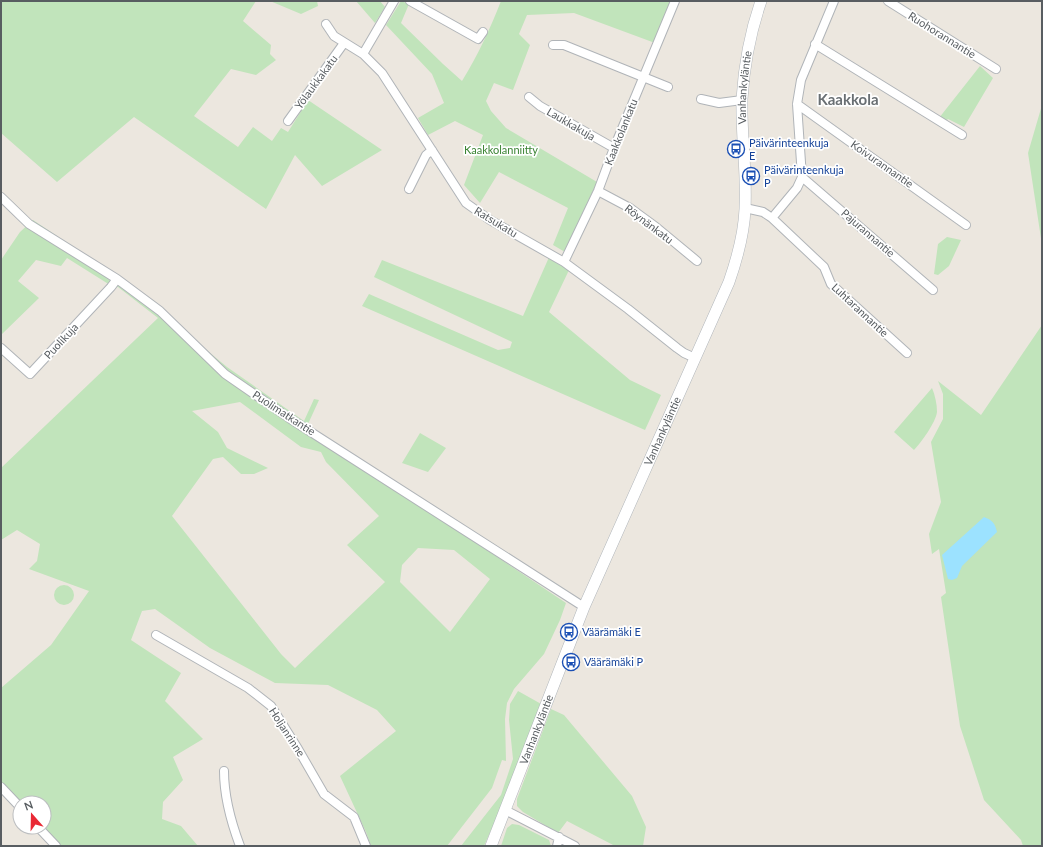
<svg xmlns="http://www.w3.org/2000/svg" width="1043" height="847" font-family="Lato,sans-serif">
	<style>
		.green { fill: #c1e4bb; fill-rule: evenodd }
		.water { fill: #9ce2ff }
		.lines { fill: none; stroke-linecap: round; stroke-linejoin: round }
		.street-casing { stroke: #b0b4b8; stroke-width: 10 }
		.secondary-casing { stroke: #b1b6bb; stroke-width: 12 }
		.street { stroke: #fff; stroke-width: 8 }
		.secondary { stroke: #fff; stroke-width: 11 }
		.labels { text-anchor: middle; stroke-width: 3.5; stroke-linejoin: round; paint-order: stroke }
		.street-label { font-size: 11px; fill: #585d61; stroke: #fff }
		.transit-label { font-size: 11px; fill: #164399; stroke: #fff; text-anchor: start }
		.park-label { font-size: 11px; fill: #3b8434; stroke: #fff }
		.district-label { font-size: 15px; font-weight: bold; fill: #696f73; stroke: #fff }
	</style>
	<rect width="100%" height="100%" fill="#ece7df"/>
	<path class="green" d="M1,1H256L243,21L271,45L270,54L276,60L256,75L231,69L194,116L238,147L253,127L272,141L281,128L288,132L308,100L382,150L322,186L295,155L266,209L134,117L57,182L1,133Z
		M270,1H317L318,6L301,14Z
		M356,1H380L385,7L375,23Z
		M401,1L409,4L401,23L443,64L462,81C478,55 490,29 501,1H673L655,43L574,13L527,15L519,34L530,45L513,90L494,83L486,101L491,111L506,128L597,182L565,252L553,245L568,208L499,172L480,203L464,185L483,135L455,121L428,135L418,118L444,103L432,74L386,25Z
		M980,66L993,78L964,127L948,119L945,122L939,118Z
		M1042,105V245L1028,153Z
		M33,220L154,301L198,343L227,367L304,421L314,399L319,400L308,424L303,431L445,522L566,603L560,620L544,654L514,689L507,703L505,719L506,761L502,760L492,788L447,846H371L366,832L340,776L396,731L377,710L328,685L275,683L210,648L155,609L142,611L131,640L181,673L165,701L203,739L173,757L183,780L163,802L162,819L181,826L198,846H51L33,827H44V803H20V813L1,793V688L51,645L89,591L29,569L37,561L40,544L17,530L1,540V468L158,318L118,287L110,285L67,258L61,266L36,260L18,281L39,298L1,335V260L20,232ZM240,402L301,447L321,452L326,462L379,516L347,545L385,582L295,668L281,654L172,516L213,459L223,457L241,474H254L268,468L227,448L218,432L192,411ZM418,548L454,550L490,579L450,632L400,582L402,565Z
		M947,237L961,240L949,266L938,275L934,274L938,244Z
		M550,255L570,268L549,312L630,380L661,395L645,430L362,306L369,294L498,350L510,348L512,342L374,277L382,260L523,316Z
		M1042,325V846H1023L1021,840L984,800L960,726L941,597L946,593L939,549L932,554L929,534L941,502L931,442L943,419V394L938,381L981,415Z
		M932,388C935,395 937,404 937,412C936,422 921,443 914,450L894,432Z
		M420,433L446,448L428,472L402,463Z
		M54 595a10 10 0 1 1 20 0a10 10 0 1 1-20 0Z
		M518,691L543,705L526,751L484,846H461L501,795L513,759L509,720L510,704Z
		M551,709L564,715L632,796L646,827L643,846H615L567,821L558,833L523,812L517,806V799Z
		M512,824L519,825L549,840L551,846H501L507,828Z"/>
	<path class="water" d="M984,517C992,520 995,523 997,532L962,566L957,578L952,580L948,579L942,555Z"/>
	<g class="lines">
		<g class="street-casing">
			<path id="street" d="M410,1L478,39L483,32
				M888,1L996,69
				M326,24L334,36L363,54L382,73L466,203L490,220L564,262L628,309L677,348L684,353L695,358
				M815,44L962,135
				M553,45H564L668,87
				M363,54L394,1
				M529,97L540,106L614,148
				M701,99L719,103L742,100
				M797,104L966,225
				M288,121L344,43
				M802,177L933,290
				M409,189L426,155L432,150
				M598,191L630,208L656,227L697,261
				M1,197L29,224L117,279L160,311L225,374L289,418L584,607
				M745,208L763,212L772,218L824,267L831,284L907,353
				M772,218L797,188L802,177L797,104L801,80L834,1
				M564,262L598,191L614,148L675,1
				M1,348L30,374L111,287L117,279
				M156,635L248,688L271,706L298,749L324,794L354,817L366,846
				M224,771C224,797 231,822 240,846
				M1,787L20,807
				M505,810L575,846
				M38,827L56,846
				M557,846L559,837"/>
		</g>
		<g class="secondary-casing">
			<g id="secondary">
				<path id="s1" d="M491,846L584,607L729,282C737,259 744,234 745,209C747,172 741,136 742,99C744,66 750,33 761,1"/>
			</g>
		</g>
		<use href="#street" class="street"/>
		<use href="#secondary" class="secondary"/>
	</g>
	<defs>
		<g id="bus-ring" transform="scale(0.9)"><circle r="9.5" fill="#fff" stroke="#1a4fb4" stroke-width="1.5"/><path d="M-5-6H5V4H4V6H2V4H-2V6H-4V4H-5ZM-3.5-4V0h7V-4ZM-3.5 1.2v1.5H-2V1.2ZM2 1.2v1.5H3.5V1.2Z" fill="#1a4fb4"/></g>
	</defs>
	<g fill-rule="evenodd">
		<use href="#bus-ring" x="736" y="149"/>
		<use href="#bus-ring" x="751" y="176"/>
		<use href="#bus-ring" x="569" y="632"/>
		<use href="#bus-ring" x="571" y="662"/>
	</g>
	<g class="labels">
		<g class="street-label">
			<text transform="translate(942 35) rotate(32)" y="4">Ruohorannantie</text>
			<text transform="translate(316 82) rotate(-54)" y="4">Yölaukkakatu</text>
			<text dy="4" stroke="none"><textPath href="#s1" startOffset="809">Vanhankyläntie</textPath></text>
			<text transform="translate(571 124) rotate(30)" y="4">Laukkakuja</text>
			<text transform="translate(621 132) rotate(-68)" y="4">Kaakkolankatu</text>
			<text transform="translate(882 164) rotate(35)" y="4">Koivurannantie</text>
			<text transform="translate(496 222) rotate(31)" y="4">Ratsukatu</text>
			<text transform="translate(649 224) rotate(37)" y="4">Röynänkatu</text>
			<text transform="translate(868 233) rotate(41)" y="4">Pajurannantie</text>
			<text transform="translate(860 310) rotate(43)" y="4">Luhtarannantie</text>
			<text transform="translate(61 341) rotate(-47)" y="4">Puolikuja</text>
			<text transform="translate(284 413) rotate(33)" y="4">Puolimatkantie</text>
			<text dy="4" stroke="none"><textPath href="#s1" startOffset="449">Vanhankyläntie</textPath></text>
			<text dy="4" stroke="none"><textPath href="#s1" startOffset="125">Vanhankyläntie</textPath></text>
			<text transform="translate(287 732) rotate(57)" y="4">Holjanrinne</text>
		</g>
		<g class="transit-label">
			<text x="749" y="147">Päivärinteenkuja<tspan x="749" dy="13">E</tspan></text>
			<text x="764" y="174">Päivärinteenkuja<tspan x="764" dy="13">P</tspan></text>
			<text x="582" y="636">Väärämäki E</text>
			<text x="584" y="666">Väärämäki P</text>
		</g>
		<g class="park-label">
			<text x="501" y="154">Kaakkolanniitty</text>
		</g>
		<g class="district-label">
			<text x="848" y="105">Kaakkola</text>
		</g>
	</g>
	<rect width="1043" height="847" fill="none" stroke="#585d61" stroke-width="4"/>
	<g transform="translate(32 815) rotate(340)"><circle r="19" fill="#ffffff" stroke="#bcbec0"/>
	<path d="M0-3L7 15L0 10L-7 15Z" fill="#e92834"/>
	<text y="-6" font-size="11" font-weight="bold" text-anchor="middle" fill="#585d61">N</text>
	</g>
</svg>
